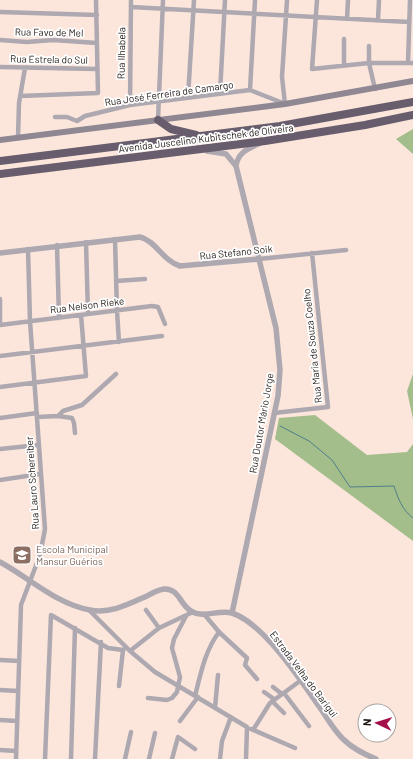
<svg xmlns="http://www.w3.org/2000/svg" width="413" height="759" font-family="Barlow,sans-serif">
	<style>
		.forest { fill: #a3bd8b }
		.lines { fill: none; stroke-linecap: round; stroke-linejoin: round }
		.stream { stroke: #517f8a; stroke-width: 1 }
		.minor { stroke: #aea8b0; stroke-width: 4.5 }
		.tertiary { stroke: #aea8b0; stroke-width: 5.5 }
		.secondary { stroke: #8f8893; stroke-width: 6 }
		.motorway { stroke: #675d6c; stroke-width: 8 }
		.labels { text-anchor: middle; stroke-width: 3.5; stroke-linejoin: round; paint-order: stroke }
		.street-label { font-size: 10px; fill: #221b17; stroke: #fff }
		.education-label { font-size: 10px; fill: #785e54; stroke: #fff; text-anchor: start }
	</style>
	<rect width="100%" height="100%" fill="#fce6dc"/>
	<path class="forest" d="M413,129V154L396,139Z
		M413,374V419L407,391Z
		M315,415L367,455L407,452L413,444V541L275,439L279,418Z"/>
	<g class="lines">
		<path class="stream" d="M280,426L309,441L332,460L350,487L394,486C398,498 402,510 413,518"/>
		<path class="minor" d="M317,0L312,69L369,63H413
			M131,7L409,22
			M0,12L97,15
			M347,19L348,0
			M378,20L379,0
			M0,40L27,42L53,40L97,43
			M369,46V63L375,89
			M408,63L410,0
			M344,65V39
			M0,67L97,69
			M250,90L255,0
			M220,93L225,0
			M20,96L98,93L96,0
			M188,97L194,0
			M285,104L282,77L287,0
			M130,105L131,0
			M55,117H67L77,121L85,116L130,105L250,90L283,103
			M158,120L163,0
			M18,137L19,103L25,68
			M115,239L117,311L119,342
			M86,242L88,314
			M57,245L59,318
			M259,259L346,250
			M116,281L145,279
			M0,299V325
			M0,325L152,306L158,307L165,324
			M0,356L162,336
			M0,387L86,376L81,315
			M274,413L328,407L312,253
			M58,416L63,411L82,405L116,374
			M37,417L58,416L72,418L74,423L75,433
			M0,418L37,413
			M0,449L38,445
			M0,480L40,474
			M146,610L159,628
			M90,611L130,651L155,672L247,727L246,759
			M204,614L219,632L247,658L245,665L257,679
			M130,651L159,628L193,612
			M0,660L19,661
			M119,686L123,650
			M273,687L282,694
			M0,690L18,691
			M264,692L274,699
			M284,693L309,726
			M195,696C201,672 205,651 219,632
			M148,698L167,700L172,698L177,692L180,677L172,648L174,639L186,616
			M272,701L284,713
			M215,708L218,675
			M0,720L17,721
			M180,721L198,697
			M251,729L295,748
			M253,730L270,703L300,681
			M0,750L16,751
			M16,759L21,605L40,555L45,529L30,321L28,249
			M45,759L51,615L108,648L123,650L126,647
			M71,759L75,628
			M95,759L101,642
			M125,759L131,732
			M149,759L155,733
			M172,759L178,737L195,749
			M220,759L222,741L231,717"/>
		<path class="tertiary" d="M207,151L226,154L236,166L276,328L280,370L278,396L232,613
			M236,166C238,152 248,149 260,143
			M0,253L140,237C156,241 163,261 180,266L259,259
			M0,562C28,577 58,605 90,610C110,614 129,604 147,596C152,593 158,590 164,589C179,588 180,605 191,611C203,619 219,609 232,613C263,623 300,679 318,705C326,716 333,729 343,739C353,749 364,754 376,759"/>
		<path class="secondary" d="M0,140L285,104L413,81"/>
		<path class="motorway" d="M158,120L171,129L196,135
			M0,161L280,126L413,102
			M0,174L265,141L365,125L413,115"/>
	</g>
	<defs>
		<g id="school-square" transform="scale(1)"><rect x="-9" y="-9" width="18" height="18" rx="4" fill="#8d6e63" stroke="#fff"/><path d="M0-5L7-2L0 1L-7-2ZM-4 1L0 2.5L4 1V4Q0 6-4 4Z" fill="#fff"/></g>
	</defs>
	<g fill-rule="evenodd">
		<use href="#school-square" x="22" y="555"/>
	</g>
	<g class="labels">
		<g class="street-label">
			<text transform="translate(49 32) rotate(1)" y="4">Rua Favo de Mel</text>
			<text transform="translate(121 53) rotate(-89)" y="4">Rua Ilhabela</text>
			<text transform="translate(49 59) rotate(1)" y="4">Rua Estrela do Sul</text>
			<text transform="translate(169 93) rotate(-8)" y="4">Rua José Ferreira de Camargo</text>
			<text transform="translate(206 138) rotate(-7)" y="4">Avenida Juscelino Kubitschek de Oliveira</text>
			<text transform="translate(236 252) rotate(-6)" y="4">Rua Stefano Soik</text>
			<text transform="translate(87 305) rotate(-7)" y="4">Rua Nelson Rieke</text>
			<text transform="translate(312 346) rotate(-96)" y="4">Rua Maria de Souza Coelho</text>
			<text transform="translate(261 423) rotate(-80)" y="4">Rua Doutor Mário Jorge</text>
			<text transform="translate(32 483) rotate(-94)" y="4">Rua Lauro Schereiber</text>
			<text transform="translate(304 674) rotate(53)" y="4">Estrada Velha do Barigui</text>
		</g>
		<g class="education-label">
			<text x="36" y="553">Escola Municipal<tspan x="36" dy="12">Mansur Guérios</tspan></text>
		</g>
	</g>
	<g transform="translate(377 723) rotate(274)"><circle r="19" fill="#ffffff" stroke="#a7a4a2"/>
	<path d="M0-3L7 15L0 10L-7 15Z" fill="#a5104a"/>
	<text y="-6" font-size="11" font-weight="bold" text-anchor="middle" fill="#221b17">N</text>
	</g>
</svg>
